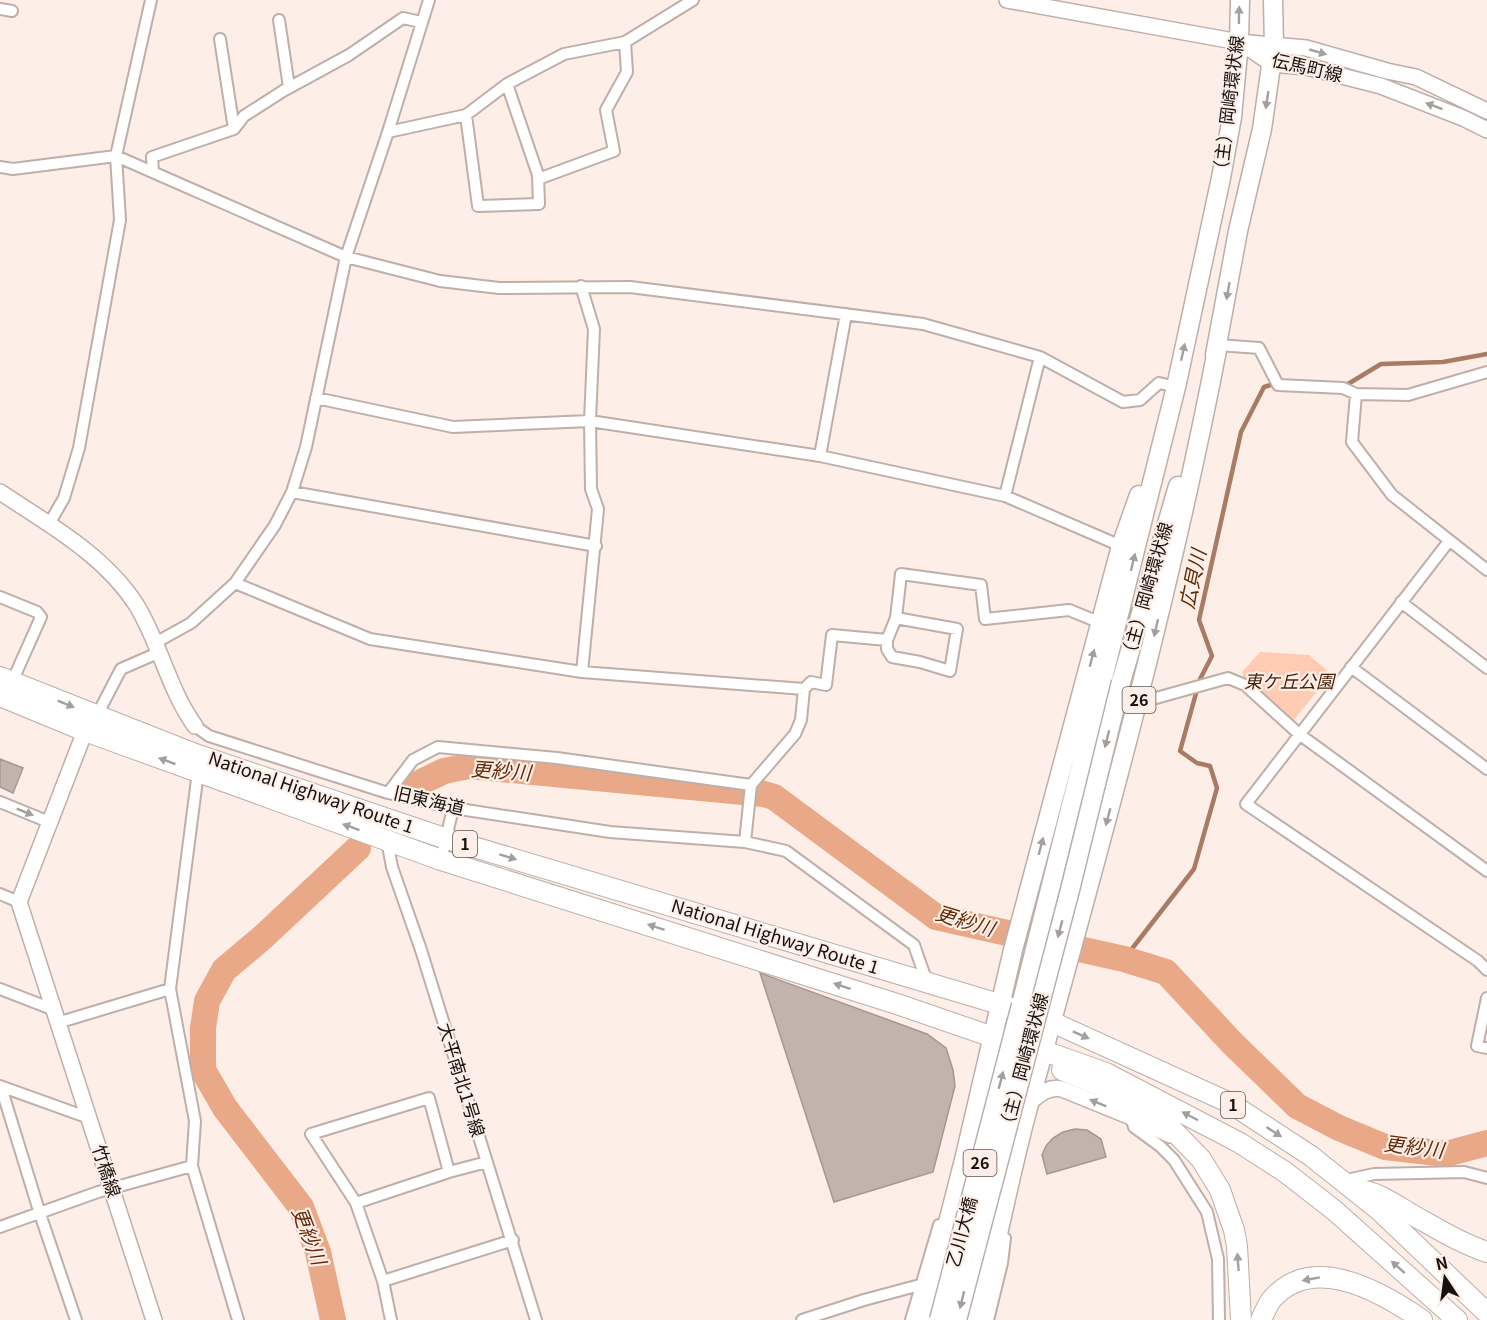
<svg xmlns="http://www.w3.org/2000/svg" width="1487" height="1320" font-family="Georgia,'Noto Sans JP',serif">
	<style>
		.green { fill: #ffccb3 }
		.lines { fill: none; stroke-linecap: round; stroke-linejoin: round }
		.stream { stroke: #aa7b64; stroke-width: 4.5 }
		.river { stroke: #e9a988; stroke-width: 26 }
		.building { fill: #c2b4ad; stroke: #a59791; stroke-width: 1.5 }
		.street-casing { stroke: #bdafa9; stroke-width: 14 }
		.secondary-casing { stroke: #bdafa9; stroke-width: 18 }
		.primary-casing { stroke: #bdafa9; stroke-width: 21 }
		.highway-casing { stroke: #bdafa9; stroke-width: 22 }
		.street { stroke: #fff; stroke-width: 10 }
		.secondary { stroke: #fff; stroke-width: 15 }
		.primary { stroke: #fff; stroke-width: 18 }
		.highway { stroke: #fff; stroke-width: 20 }
		.primary-bridge-casing { stroke: #bdafa9; stroke-width: 21; stroke-linecap: butt }
		.primary-bridge { stroke: #fff; stroke-width: 18 }
		.oneway { fill: #a2a09f }
		.labels { text-anchor: middle; stroke-width: 4.5; stroke-linejoin: round; paint-order: stroke }
		.shield { fill: #fdeee7; stroke: #5b5350; stroke-width: 1.5 }
		.shield-label { font-size: 16px; font-weight: bold; fill: #16110f }
		.street-label { font-size: 18px; fill: #16110f; stroke: #fdeee7 }
		.park-label { font-size: 18px; font-style: italic; fill: #451d05; stroke: #fdeee7 }
		.water-label { font-size: 20px; font-style: italic; fill: #632a04; stroke: #fdeee7 }
	</style>
	<rect width="100%" height="100%" fill="#fdeee7"/>
	<path class="green" d="M1260,652L1309,655L1331,674L1293,721L1244,680L1242,672Z"/>
	<g class="lines">
		<path class="stream" d="M1343,384H1348L1381,364L1443,362L1487,354
			M1124,959L1194,869L1217,788L1210,766L1197,763L1180,751L1200,679L1212,656L1199,620L1241,432L1264,387L1278,383"/>
		<path class="river" d="M413,786L444,771L469,766L764,794L774,797L936,917L1124,959L1166,972L1232,1043L1297,1106L1339,1128L1385,1147L1446,1154L1487,1143
			M333,1320L318,1252L301,1207L225,1108L203,1070V1028L207,1001L224,970L263,937L358,848"/>
	</g>
	<path class="building" d="M0,759L23,768L13,793L0,787Z
		M760,973L927,1034L946,1048L953,1070L955,1086L933,1172L834,1202Z
		M1075,1129L1087,1130L1101,1139L1106,1157L1047,1174L1042,1155L1046,1146L1053,1138L1063,1132Z"/>
	<g class="lines">
		<g class="street-casing">
			<path id="street" d="M0,9L12,11
				M279,20L289,87
				M220,39L234,129
				M466,115L478,206L539,204L538,175L507,84
				M388,132L466,115L507,84L564,54L625,42L693,0
				M0,167L13,169L116,156L346,257L440,281L499,288L630,287L923,324L1040,357L1123,402L1140,400L1159,383L1176,387
				M153,172L152,157L234,129L244,116L283,91L349,55L403,18L421,22
				M538,179L614,151L606,110L627,72L625,42
				M581,286L594,329L590,421L591,489L598,509L582,672
				M1218,345L1259,348L1278,385L1343,388L1356,394L1408,395L1487,372
				M1356,394L1352,442L1392,495L1487,570
				M316,398L453,427L590,421L820,456L1005,496L1121,546
				M820,456L846,314
				M292,492L596,546
				M1005,496L1040,357
				M49,524L64,498L79,448L120,220L116,156L151,0
				M1449,541L1246,804L1478,961L1487,970
				M235,583L370,639L582,672L804,689L801,720L795,734L751,785L745,842
				M0,597L37,612L41,617L12,682
				M1401,602L1487,668
				M896,618L957,629L950,671L920,662L892,657L887,649V640L896,618L901,574L981,585L985,619L1069,610L1101,623
				M155,643L191,623L235,583L275,525L292,492L306,447L346,257L388,132L429,0
				M1351,667L1487,769
				M804,689L811,682L826,685L832,635L887,640
				M1138,703L1228,678L1245,685L1299,734L1487,871
				M95,719L121,669L160,652
				M195,726L209,736L388,793L453,808L610,832L745,842L786,851L914,945L927,982
				M388,793L413,760L438,747L557,758L751,785
				M0,802L49,822
				M387,840L392,867L421,950L536,1320
				M441,860L453,808
				M0,894L19,902
				M0,989L52,1009
				M1487,998L1477,1046L1487,1048
				M57,1023L170,989L198,772
				M0,1086L89,1118
				M1,1087L40,1214L76,1320
				M1131,1117L1134,1127L1160,1146L1174,1160L1207,1212L1218,1259L1219,1320
				M192,1166L238,1320
				M1342,1181L1374,1174L1464,1172L1487,1178
				M356,1203L449,1172L487,1162
				M0,1227L98,1192L192,1166L195,1121L170,989
				M383,1281L513,1240
				M391,1320L383,1281L356,1203L311,1134L429,1098L449,1172
				M802,1320L864,1300L920,1285
				M911,1320L939,1225
				M988,1320L1002,1263L1005,1238"/>
		</g>
		<g class="secondary-casing">
			<path id="secondary" d="M1007,0L1239,42L1306,48L1387,71L1416,77L1487,111
				M1241,43L1272,64L1306,67L1381,86L1463,118L1487,130
				M0,492C48,524 105,555 137,606C160,644 169,690 195,726
				M85,731L19,902L154,1320
				M1030,1102C1040,1094 1049,1086 1062,1089L1131,1117L1170,1135"/>
		</g>
		<g class="primary-casing">
			<path id="primary" d="M1215,355L1238,231L1262,129L1274,45L1273,0
				M1121,682L1178,486
				M1021,1005L1176,387L1221,178L1232,117L1239,42L1240,0
				M923,1320L964,1160L1013,950L1121,546L1139,495
				M976,1320C997,1249 1009,1176 1029,1104C1098,853 1169,601 1218,345"/>
		</g>
		<g class="highway-casing">
			<path id="highway" d="M0,677L195,754L447,839L999,1004L1052,1022L1230,1103L1311,1156L1380,1211L1487,1313
				M0,696L85,731L441,860L897,1004L993,1037L1044,1051L1106,1073L1240,1143L1285,1172L1334,1210L1457,1320
				M1062,1070L1101,1086L1165,1122L1201,1159L1220,1190L1234,1230L1237,1246L1241,1320
				M1365,1191C1382,1195 1396,1205 1411,1214C1436,1228 1460,1243 1487,1252
				M1261,1320C1264,1314 1267,1305 1272,1299C1313,1252 1382,1292 1422,1320"/>
		</g>
		<use href="#street" class="street"/>
		<use href="#secondary" class="secondary"/>
		<use href="#primary" class="primary"/>
		<use href="#highway" class="highway"/>
		<g class="primary-bridge-casing">
			<path id="primary-bridge" d="M939,1320L1021,1005
				M957,1320L1070,890L1121,682"/>
		</g>
		<use href="#primary-bridge" class="primary-bridge"/>
	</g>
	<defs><path id="oneway-solid" d="M-6-.8H1V-3.2L6.5 0L1 3.2V.8H-6Z" transform="scale(1.5)"/></defs>
	<g class="oneway">
		<use href="#oneway-solid" transform="translate(1239 15) rotate(-89)"/>
		<use href="#oneway-solid" transform="translate(1318 52) rotate(16)"/>
		<use href="#oneway-solid" transform="translate(1267 100) rotate(99)"/>
		<use href="#oneway-solid" transform="translate(1434 106) rotate(-159)"/>
		<use href="#oneway-solid" transform="translate(1228 291) rotate(100)"/>
		<use href="#oneway-solid" transform="translate(1183 352) rotate(-78)"/>
		<use href="#oneway-solid" transform="translate(1133 562) rotate(-76)"/>
		<use href="#oneway-solid" transform="translate(1156 628) rotate(103)"/>
		<use href="#oneway-solid" transform="translate(1092 658) rotate(-75)"/>
		<use href="#oneway-solid" transform="translate(66 704) rotate(22)"/>
		<use href="#oneway-solid" transform="translate(1107 739) rotate(104)"/>
		<use href="#oneway-solid" transform="translate(167 761) rotate(-160)"/>
		<use href="#oneway-solid" transform="translate(25 812) rotate(22)"/>
		<use href="#oneway-solid" transform="translate(1108 817) rotate(105)"/>
		<use href="#oneway-solid" transform="translate(351 827) rotate(-160)"/>
		<use href="#oneway-solid" transform="translate(1041 846) rotate(-75)"/>
		<use href="#oneway-solid" transform="translate(508 857) rotate(17)"/>
		<use href="#oneway-solid" transform="translate(656 927) rotate(-162)"/>
		<use href="#oneway-solid" transform="translate(1060 929) rotate(105)"/>
		<use href="#oneway-solid" transform="translate(842 986) rotate(-162)"/>
		<use href="#oneway-solid" transform="translate(1081 1035) rotate(24)"/>
		<use href="#oneway-solid" transform="translate(1001 1080) rotate(-75)"/>
		<use href="#oneway-solid" transform="translate(1098 1103) rotate(-158)"/>
		<use href="#oneway-solid" transform="translate(1190 1116) rotate(-152)"/>
		<use href="#oneway-solid" transform="translate(1274 1132) rotate(33)"/>
		<use href="#oneway-solid" transform="translate(1238 1262) rotate(-94)"/>
		<use href="#oneway-solid" transform="translate(1398 1267) rotate(-138)"/>
		<use href="#oneway-solid" transform="translate(1311 1279) rotate(170)"/>
		<use href="#oneway-solid" transform="translate(962 1300) rotate(104)"/>
	</g>
	<g class="labels">
		<g class="shield">
			<rect x="1122.5" y="687" width="33" height="26" rx="4.5"/>
			<rect x="453" y="831" width="24" height="26" rx="4.5"/>
			<rect x="1221" y="1092" width="24" height="26" rx="4.5"/>
			<rect x="963.5" y="1150" width="33" height="26" rx="4.5"/>
		</g>
		<g class="shield-label">
			<text x="1139" y="706">26</text>
			<text x="465" y="850">1</text>
			<text x="1233" y="1111">1</text>
			<text x="980" y="1169">26</text>
		</g>
		<g class="street-label">
			<text transform="translate(1307 68) rotate(13)" y="6">伝馬町線</text>
			<text transform="translate(1229 107) rotate(-83)" y="6">（主）岡崎環状線</text>
			<text transform="translate(1147 592) rotate(-74)" y="6">（主）岡崎環状線</text>
			<text transform="translate(311 793) rotate(19)" y="6">National Highway Route 1</text>
			<text transform="translate(429 801) rotate(13)" y="6">旧東海道</text>
			<text transform="translate(775 937) rotate(17)" y="6">National Highway Route 1</text>
			<text transform="translate(1024 1063) rotate(-75)" y="6">（主）岡崎環状線</text>
			<text transform="translate(461 1080) rotate(73)" y="6">大平南北1号線</text>
			<text transform="translate(106 1171) rotate(72)" y="6">竹橋線</text>
			<text transform="translate(962 1232) rotate(-75)" y="6">乙川大橋</text>
		</g>
		<g class="park-label">
			<text x="1289" y="688">東ケ丘公園</text>
		</g>
		<g class="water-label">
			<text transform="translate(1193 579) rotate(-78)" y="7">広貝川</text>
			<text transform="translate(501 771) rotate(4)" y="7">更紗川</text>
			<text transform="translate(965 921) rotate(17)" y="7">更紗川</text>
			<text transform="translate(1414 1147) rotate(7)" y="7">更紗川</text>
			<text transform="translate(309 1236) rotate(69)" y="7">更紗川</text>
		</g>
	</g>
	<g transform="translate(1445 1278) rotate(347)" stroke="#fdeee7" stroke-width="4.5" paint-order="stroke">
	<path d="M0-4.5L10 22L0 15L-10 22Z" fill="#16110f"/>
	<text y="-9" font-size="16" font-weight="bold" text-anchor="middle" fill="#16110f">N</text>
	</g>
</svg>
